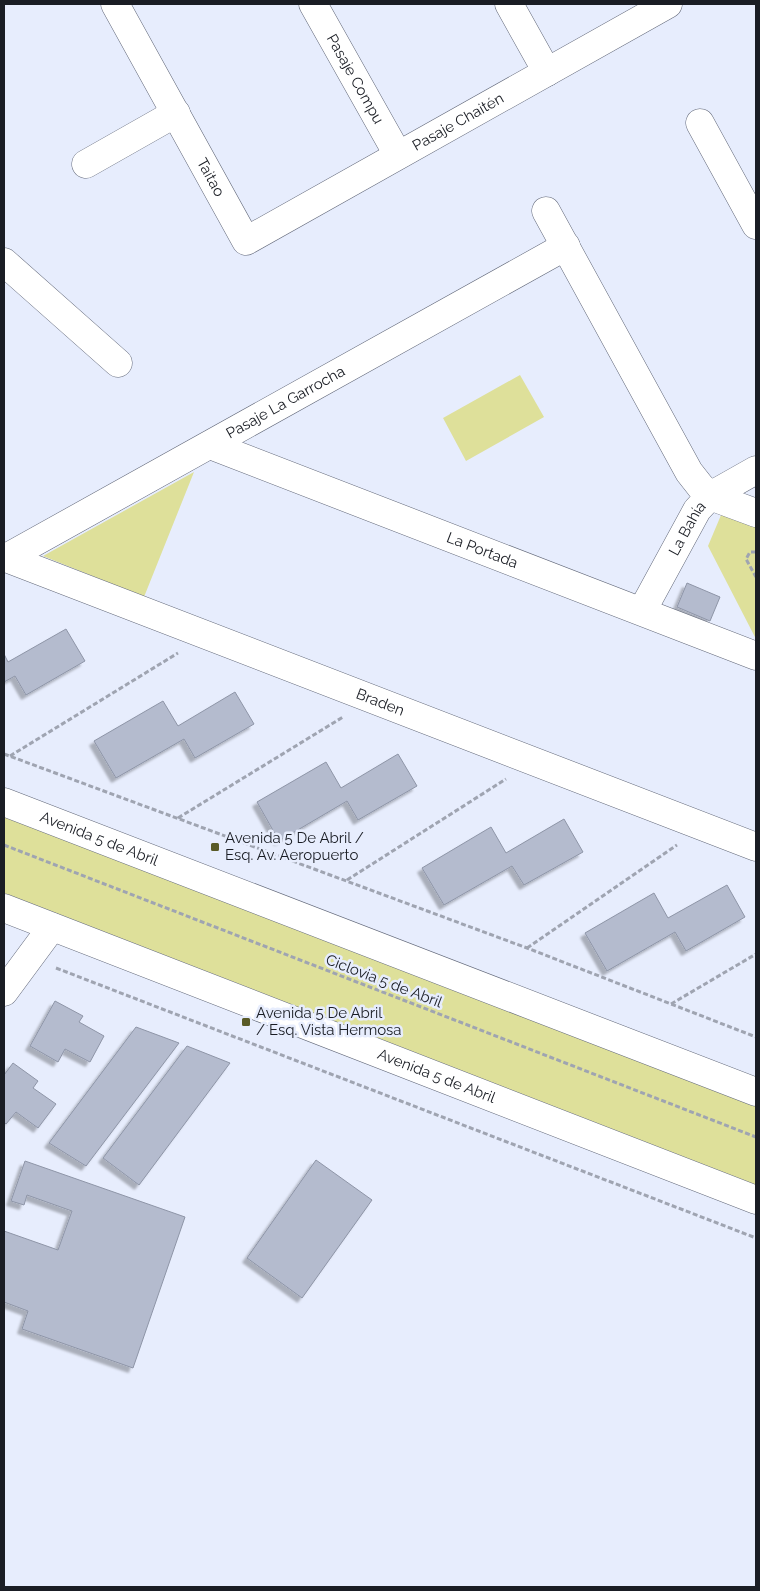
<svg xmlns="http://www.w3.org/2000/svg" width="760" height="1591" font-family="Raleway,sans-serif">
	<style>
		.green { fill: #dee09a }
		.building { fill: #b4bbce; stroke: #8e95a7; filter: url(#shadow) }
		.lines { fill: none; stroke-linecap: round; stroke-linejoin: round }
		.minor-casing { stroke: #626879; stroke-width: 29 }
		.major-casing { stroke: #626879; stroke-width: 29 }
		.path { stroke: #9fa4b1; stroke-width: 3; stroke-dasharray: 5 2.5; stroke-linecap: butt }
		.minor { stroke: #fff; stroke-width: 28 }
		.major { stroke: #fff; stroke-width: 28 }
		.poi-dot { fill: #595a27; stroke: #e7edfd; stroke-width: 2 }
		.labels { text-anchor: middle; stroke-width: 5; stroke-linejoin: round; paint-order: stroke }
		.street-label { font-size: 15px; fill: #1a1d24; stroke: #e7edfd }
		.poi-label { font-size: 15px; fill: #1a1d24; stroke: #e7edfd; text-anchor: start }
	</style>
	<defs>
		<filter id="shadow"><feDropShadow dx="-4.5" dy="4.5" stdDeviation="1" flood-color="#0004"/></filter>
	</defs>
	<rect width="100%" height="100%" fill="#e7edfd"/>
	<path class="green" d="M520,375L544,417L466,461L443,418Z
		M194,472L144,597L43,556Z
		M724,508L756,522V639L708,546Z
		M4,812L756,1101V1185L4,893Z"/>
	<path class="building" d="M687,583L720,597L710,621L677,607Z
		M66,629L85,661L26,695L15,676L4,682V654L8,662Z
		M235,692L254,724L195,758L184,739L116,778L94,741L163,701L178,726Z
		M398,754L417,786L358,820L347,801L279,841L257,802L326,762L341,788Z
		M564,819L583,852L524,885L512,866L444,905L422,868L491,827L506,853Z
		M727,885L745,917L686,951L675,932L607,971L585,933L654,893L668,918Z
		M55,1001L83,1016L79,1022L104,1036L90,1062L65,1049L58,1062L30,1046Z
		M136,1027L179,1043L86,1166L49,1143Z
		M187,1046L230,1063L139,1185L103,1158Z
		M13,1063L38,1081L33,1088L56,1104L38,1128L16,1112L6,1124L4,1122V1075Z
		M316,1160L372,1200L302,1298L247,1258Z
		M25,1161L185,1217L133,1368L22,1329L28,1311L4,1302V1231L58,1250L72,1211L27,1195L24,1205L11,1201Z"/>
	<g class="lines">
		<g class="minor-casing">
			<g id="minor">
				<path id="s1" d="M115,4L246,241L668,4"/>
				<path id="s2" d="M313,4L398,155"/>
				<path d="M509,4L547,72"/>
				<path d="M700,123L756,225"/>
				<path d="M86,164L176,113"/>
				<path d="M546,211L689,472L700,486L710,496L756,513"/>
				<path d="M4,262L118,363"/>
				<path id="s3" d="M210,445L756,656"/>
				<path id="s4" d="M6,558L756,847"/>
				<path id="s5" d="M6,558L566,246"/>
				<path id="s6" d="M642,611L697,510L710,496L756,470"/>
				<path d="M4,992L52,927"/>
			</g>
		</g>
		<g class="major-casing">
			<g id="major">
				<path id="s7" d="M4,802L756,1092"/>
				<path id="s8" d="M4,908L756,1200"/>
			</g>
		</g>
		<path class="path" d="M756,552H750L746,559L756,577
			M4,754L527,948L756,1037
			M10,756L178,653
			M178,818L343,717
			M4,845L756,1137
			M347,880L506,779
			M527,948L677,845
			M56,968L756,1238
			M671,1004L756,954"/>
		<use href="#minor" class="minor"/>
		<use href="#major" class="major"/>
	</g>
	<g class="poi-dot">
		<rect x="210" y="842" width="10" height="10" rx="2.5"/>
		<rect x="241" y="1017" width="10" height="10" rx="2.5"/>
	</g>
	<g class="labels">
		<g class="street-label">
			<text dy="5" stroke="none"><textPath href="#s2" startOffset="86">Pasaje Compu</textPath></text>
			<text dy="5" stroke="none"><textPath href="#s1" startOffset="514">Pasaje Chaitén</textPath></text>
			<text dy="5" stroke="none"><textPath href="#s1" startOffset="198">Taitao</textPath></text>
			<text dy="5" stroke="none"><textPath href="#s5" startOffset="320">Pasaje La Garrocha</textPath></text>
			<text dy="5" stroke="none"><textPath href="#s6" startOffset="94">La Bahía</textPath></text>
			<text dy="5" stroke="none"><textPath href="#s3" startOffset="292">La Portada</textPath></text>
			<text dy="5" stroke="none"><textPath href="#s4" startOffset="401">Braden</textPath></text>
			<text dy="5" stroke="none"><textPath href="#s7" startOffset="102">Avenida 5 de Abril</textPath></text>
			<text transform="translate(384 981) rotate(21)" y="5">Ciclovia 5 de Abril</text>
			<text dy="5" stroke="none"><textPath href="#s8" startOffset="464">Avenida 5 de Abril</textPath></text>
		</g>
		<g class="poi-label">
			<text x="225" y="843">Avenida 5 De Abril /<tspan x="225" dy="17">Esq. Av. Aeropuerto</tspan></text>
			<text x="256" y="1018">Avenida 5 De Abril<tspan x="256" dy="17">/ Esq. Vista Hermosa</tspan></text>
		</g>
	</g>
	<rect width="760" height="1591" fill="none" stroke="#1a1d24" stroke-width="10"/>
</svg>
